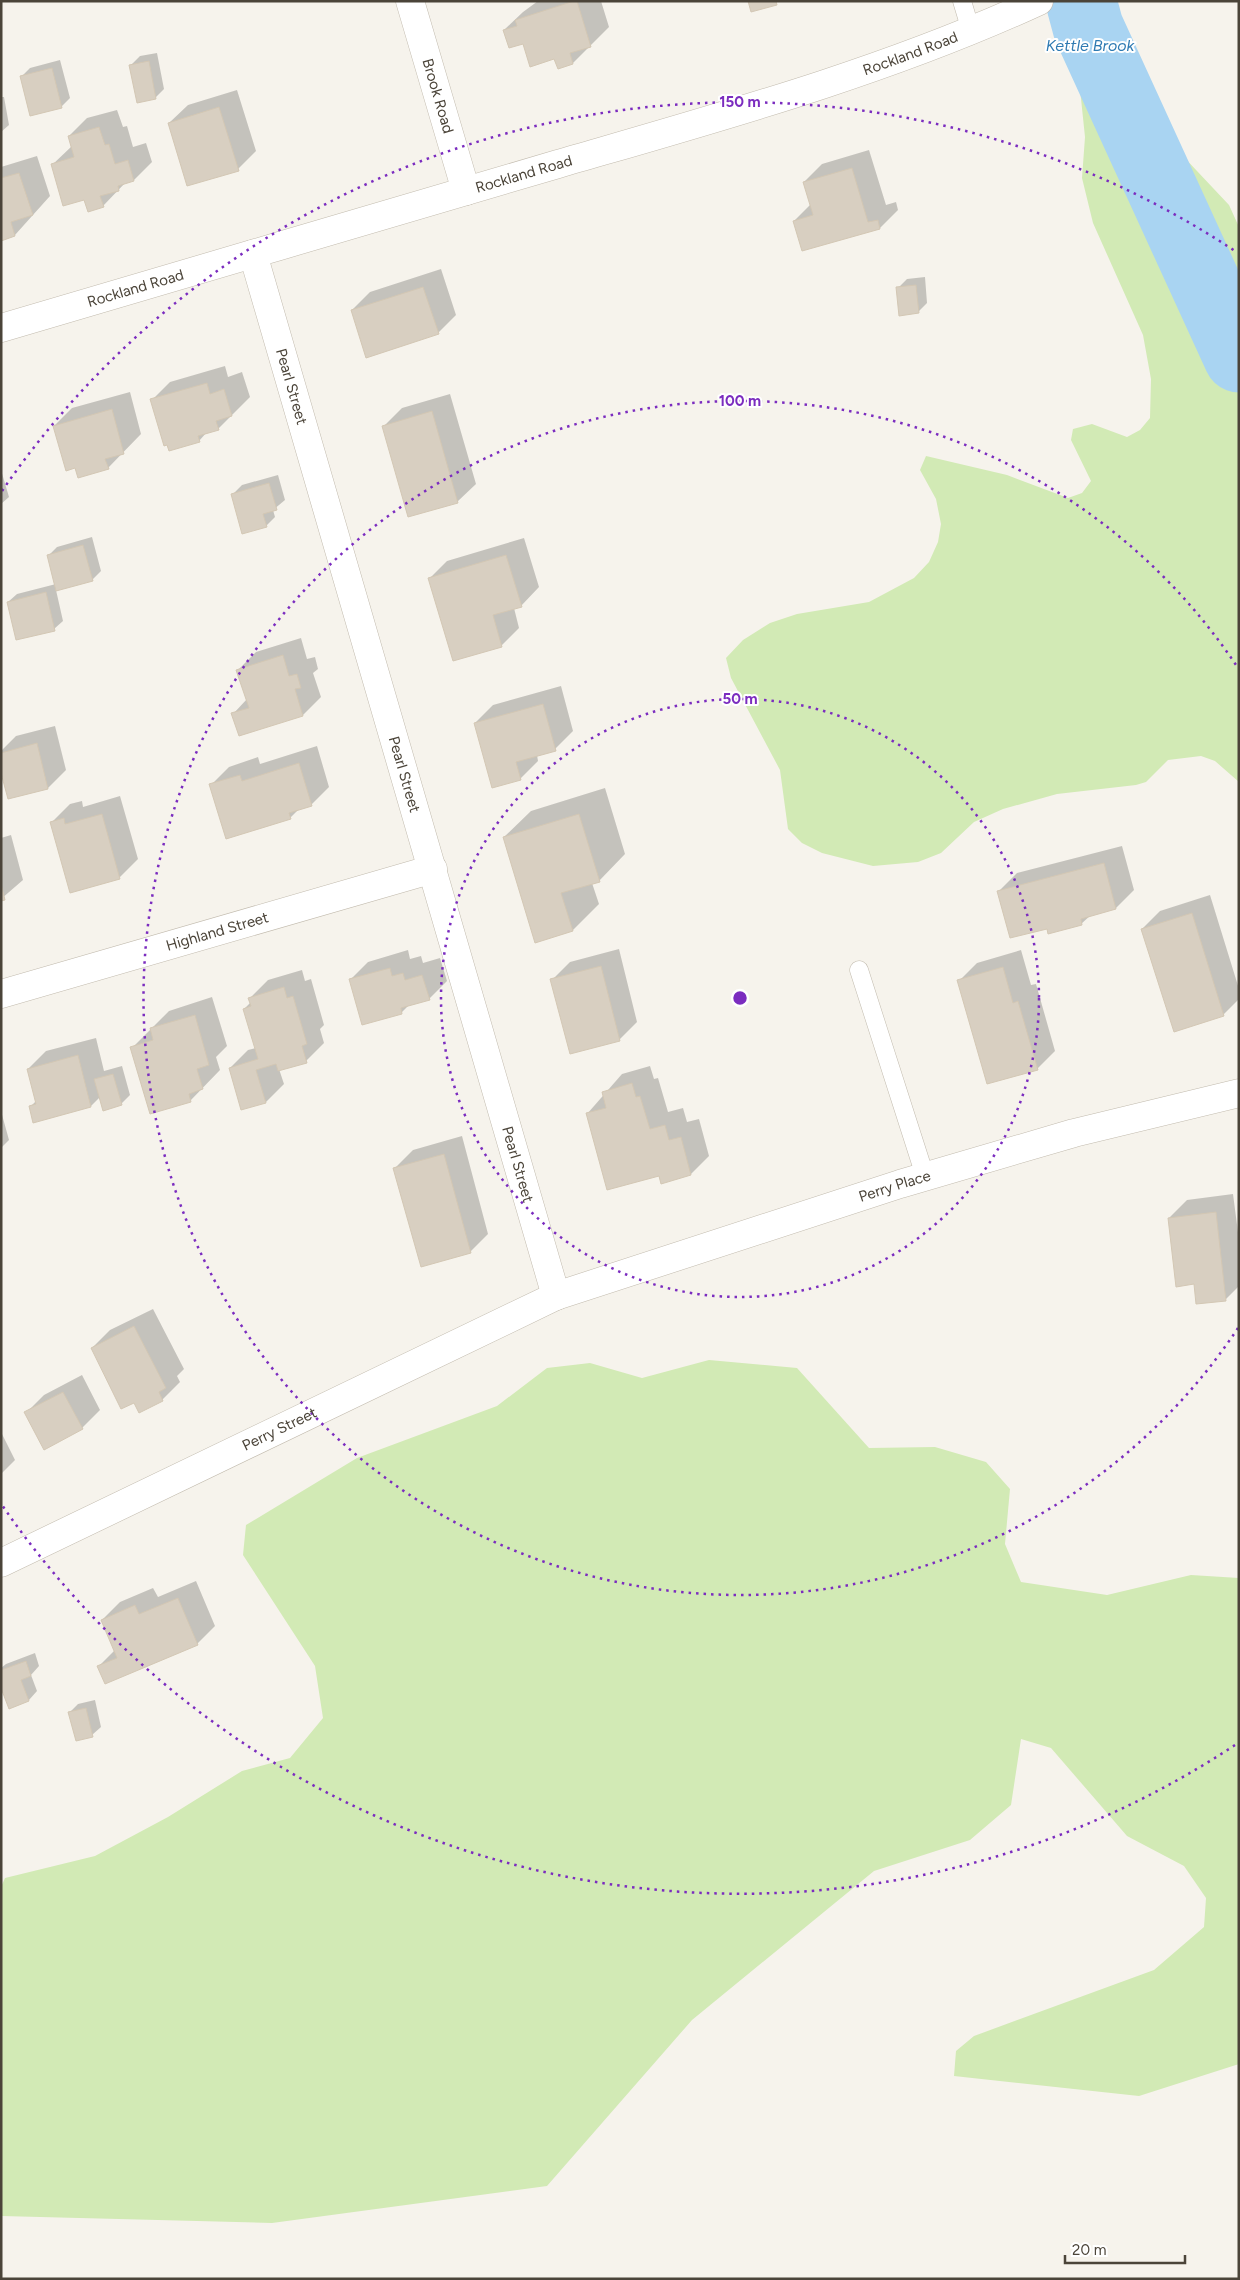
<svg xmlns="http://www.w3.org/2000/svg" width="1240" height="2280" font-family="Figtree,sans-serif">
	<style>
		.green { fill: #d2eab5 }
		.water { fill: #a9d4f2 }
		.shadow { fill: #0003 }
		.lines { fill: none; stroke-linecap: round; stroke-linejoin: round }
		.river { stroke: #a9d4f2; stroke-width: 71 }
		.building { fill: #d8cfc1; stroke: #d3c7b4 }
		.lane-casing { stroke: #c2bbae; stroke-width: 19 }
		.street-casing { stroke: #c2bbae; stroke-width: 29 }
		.lane { stroke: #fff; stroke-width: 18 }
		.street { stroke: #fff; stroke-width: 28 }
		.ring { fill: none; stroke: #7b2cbf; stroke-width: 2.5; stroke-dasharray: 2.5 5 }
		.labels { text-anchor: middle; stroke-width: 4; stroke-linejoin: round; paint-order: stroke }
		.street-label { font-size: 15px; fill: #4b4439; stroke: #fff }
		.water-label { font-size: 16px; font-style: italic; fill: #2e7ab2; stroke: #fff }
		.centre { fill: #7b2cbf; stroke: #fff; stroke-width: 2.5 }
		.ring-label { font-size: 15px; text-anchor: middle; font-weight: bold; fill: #7b2cbf; stroke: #fff; stroke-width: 4; stroke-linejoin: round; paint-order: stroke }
	</style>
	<rect width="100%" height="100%" fill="#f6f3ec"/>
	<path class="green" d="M1114,54L1123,89L1133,103L1229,205L1239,227V782L1215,761L1201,756L1168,760L1146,782L1136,785L1057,794L1003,809L974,822L941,853L918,862L873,866L822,853L802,843L788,829L780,770L731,678L726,658L743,640L770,623L797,614L869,602L914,578L929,562L938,542L941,524L936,499L920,470L926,456L1007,475L1068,498L1082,493L1091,481L1071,440L1073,429L1092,424L1127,437L1140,430L1150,418L1151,379L1143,335L1093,223L1082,178L1085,137L1078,70Z
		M709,1360L797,1368L869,1448L935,1447L986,1462L1010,1489L1005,1544L1021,1582L1107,1595L1191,1575L1239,1578V2064L1139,2096L954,2076L956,2051L974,2036L1154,1970L1204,1927L1206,1898L1184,1866L1127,1836L1051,1748L1021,1739L1011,1805L970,1840L874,1871L692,2020L547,2186L272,2223L1,2216V1887L5,1878L95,1856L168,1817L242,1771L290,1758L323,1718L315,1666L243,1555L246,1525L357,1458L497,1406L547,1368L590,1363L642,1378Z"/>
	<path class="water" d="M1060,1H1086L1114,54L1078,70L1070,31Z"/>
	<path class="shadow" d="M538,1H601L609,27L573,63L555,57L504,30L523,12Z
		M157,53L164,89L155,98L131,65L140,56Z
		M60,60L70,98L61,107L21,77L30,68Z
		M237,90L256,151L238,169L169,123L188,105Z
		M1,97H4L9,125L1,132Z
		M117,110L123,127L127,126L133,147L146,143L152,162L134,180L126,182L103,206L85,198L52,165L72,146L69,136L87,118Z
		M869,150L886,205L896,202L898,210L880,228L803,250L794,221L811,204L804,182L822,164Z
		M37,156L50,196L15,235L1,240V167Z
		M441,269L456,315L438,333L352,310L370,292Z
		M925,277L927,303L918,312L898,288L907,279Z
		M225,366L228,377L242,372L250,397L218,429L207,432L199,441L152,400L170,382Z
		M130,392L141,434L108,468L76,467L54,426L72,408Z
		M450,394L476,484L457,502L384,426L402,408Z
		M1,470L9,497L1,504Z
		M278,475L285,500L273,510L275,517L266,526L233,494L242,485Z
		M92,537L101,571L92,580L56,590L63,621L54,629L8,602L17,594L56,584L48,556L57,547Z
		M524,538L539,587L521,606L514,608L519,628L501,646L429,579L447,561Z
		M301,638L307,659L315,657L318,669L313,673L321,697L303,715L240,735L233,714L247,699L238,670L256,652Z
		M561,686L573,731L555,749L537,755L538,761L520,779L475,723L493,705Z
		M55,726L66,770L48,788L9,798L1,768V751L16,736Z
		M317,746L329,787L311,805L300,808L290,818L211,785L229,767L258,757L260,764Z
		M605,788L625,854L599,881L592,883L599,904L573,930L504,837L531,811Z
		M120,796L138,859L120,877L71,891L52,822L70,804L82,801L83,807Z
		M11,835L23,880L1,899V838Z
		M1122,846L1134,890L1116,908L1091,915L1081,924L1048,927L999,891L1017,873Z
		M1210,895L1239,989V999L1223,1015L1142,929L1160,911Z
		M619,949L637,1022L619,1040L552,980L570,962Z
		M408,950L410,959L421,956L423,963L440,958L447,981L429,999L410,1004L401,1013L350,980L368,962Z
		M1021,950L1031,985L1036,984L1055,1051L1037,1069L959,981L977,963Z
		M302,970L305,981L311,979L324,1025L320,1029L324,1043L306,1061L279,1069L284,1084L266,1102L230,1068L248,1050L256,1048L244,1009L251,1002L250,998L268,980Z
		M212,997L227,1046L216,1057L220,1070L191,1100L151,1112L132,1048L169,1011Z
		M96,1038L104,1071L122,1066L130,1095L121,1104L100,1097L91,1106H31L37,1100L28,1069L46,1051Z
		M650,1066L654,1079L658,1078L668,1112L683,1108L687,1122L699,1119L709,1156L691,1174H660L587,1114L622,1074Z
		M1,1111L9,1140L1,1148Z
		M462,1136L488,1234L470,1252L395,1168L413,1150Z
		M1233,1194L1239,1240V1286L1226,1299L1169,1218L1187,1200Z
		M153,1309L184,1369L177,1376L180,1382L162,1400L134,1401L92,1348L110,1330Z
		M82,1375L100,1410L82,1428L26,1413L44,1395Z
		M1,1432L15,1460L1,1474Z
		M196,1581L215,1626L197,1644L99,1666L115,1650L102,1620L120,1602L153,1588L158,1597Z
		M35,1653L39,1666L31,1675L37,1691L29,1700L1,1684V1668L6,1664Z
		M95,1700L101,1727L92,1735L69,1713L78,1704Z"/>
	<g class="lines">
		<path class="river" d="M1081,1L1088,27L1239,357"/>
	</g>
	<path class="building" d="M574,1H577L591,47L570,53L573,64L558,69L554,59L530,67L523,44L509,48L503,30L517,26L515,20Z
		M748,1H776L777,5L751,12Z
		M149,61L156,99L137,103L129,65Z
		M52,68L62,108L30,116L20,76Z
		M219,107L239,171L187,186L168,123Z
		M99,127L105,145L109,144L115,164L128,160L134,181L118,186L119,191L100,196L104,207L88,212L84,200L63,206L51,164L74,157L68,136Z
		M852,168L868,222L878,220L880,229L802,251L793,221L813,215L803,182Z
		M19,173L33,215L11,222L15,236L1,241V178Z
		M916,285L919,313L899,316L896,287Z
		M423,287L439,334L366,358L351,310Z
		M207,383L210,394L224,389L232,416L216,421L219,430L198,436L200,442L169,451L167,445L164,446L150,399Z
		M112,409L124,454L105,459L109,469L78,478L75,468L66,471L53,426Z
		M432,411L458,503L408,517L382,426Z
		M269,483L277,510L263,514L267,527L242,534L231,494Z
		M83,545L93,581L56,591L47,555Z
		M506,555L522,607L493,615L502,647L453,661L428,578Z
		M46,592L55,631L16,640L7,602Z
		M283,655L289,676L297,674L301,688L295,689L303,716L239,736L231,713L249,708L236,670Z
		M543,704L556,751L516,762L521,780L492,788L474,723Z
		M37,743L48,789L8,799L1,773V753Z
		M299,763L312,806L289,813L291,819L226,839L209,784L240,775L242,781Z
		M102,814L120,879L70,893L50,822L64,818L65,824Z
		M579,814L600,882L561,893L573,931L535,943L503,837Z
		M1104,863L1116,909L1081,919L1082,925L1048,934L1047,929L1010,938L997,891Z
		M1,884L5,900L1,901Z
		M1192,913L1224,1016L1174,1032L1141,929Z
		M601,966L620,1041L570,1054L550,979Z
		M1003,967L1013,1003L1018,1001L1038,1070L987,1084L957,980Z
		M390,968L392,976L403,973L405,980L422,975L430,1000L401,1008L402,1014L362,1025L349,979Z
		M284,987L287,998L293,996L307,1044L302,1046L307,1063L278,1071L276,1064L256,1070L266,1103L241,1110L229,1068L258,1059L243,1009L251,1006L248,998Z
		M195,1015L209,1065L197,1069L203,1089L189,1094L191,1102L150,1114L130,1047L153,1040L150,1028Z
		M78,1055L91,1107L33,1123L29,1106L36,1104L27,1069Z
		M113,1074L122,1105L103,1111L94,1079Z
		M632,1083L636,1097L640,1096L650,1129L665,1125L669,1140L681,1137L691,1175L661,1184L659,1176L607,1190L586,1113L606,1108L602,1092Z
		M444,1154L471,1253L421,1267L393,1168Z
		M1216,1212L1226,1301L1196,1304L1194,1284L1176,1287L1168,1218Z
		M134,1326L166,1388L159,1392L163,1401L139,1413L134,1403L121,1409L91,1348Z
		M63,1392L83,1429L44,1450L24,1412Z
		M178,1598L198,1645L105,1684L97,1666L117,1658L101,1620L135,1605L139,1614Z
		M26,1661L31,1676L21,1680L29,1701L9,1709L1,1688V1670Z
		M86,1708L93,1737L76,1741L68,1712Z"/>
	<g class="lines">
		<g class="lane-casing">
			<path id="lane" d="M962,1L971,31
				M859,970L925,1176"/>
		</g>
		<g class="street-casing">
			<g id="street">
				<path id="s1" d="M410,1L466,191"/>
				<path id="s2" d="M253,254L556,1296"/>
				<path id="s3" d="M1,328C187,273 372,219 558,164C720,117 885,72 1039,1"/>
				<path id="s4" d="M1,994L433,869"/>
				<path id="s5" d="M1,1563L556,1296L900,1184L1074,1133L1239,1093"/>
			</g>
		</g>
		<use href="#lane" class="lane"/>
		<use href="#street" class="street"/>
	</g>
	<g class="ring">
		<circle cx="740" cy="998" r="299"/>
		<path d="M1238 1328A597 597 0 1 1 1238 668"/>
		<path d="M1235 1745A896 896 0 0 1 2 1505M2 491A896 896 0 0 1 1235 251"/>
	</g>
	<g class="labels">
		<g class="street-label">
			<text dy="5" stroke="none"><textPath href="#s3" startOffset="950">Rockland Road</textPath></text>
			<text dy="5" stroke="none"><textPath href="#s1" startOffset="99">Brook Road</textPath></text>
			<text dy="5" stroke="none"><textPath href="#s3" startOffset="545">Rockland Road</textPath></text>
			<text dy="5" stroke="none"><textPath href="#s3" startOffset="140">Rockland Road</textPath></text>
			<text dy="5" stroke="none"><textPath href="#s2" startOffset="138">Pearl Street</textPath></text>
			<text dy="5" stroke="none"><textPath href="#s2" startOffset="542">Pearl Street</textPath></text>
			<text dy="5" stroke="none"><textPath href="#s4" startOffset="225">Highland Street</textPath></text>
			<text dy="5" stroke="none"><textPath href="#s2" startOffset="948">Pearl Street</textPath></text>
			<text dy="5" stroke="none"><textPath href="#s5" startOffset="972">Perry Place</textPath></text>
			<text dy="5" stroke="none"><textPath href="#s5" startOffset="309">Perry Street</textPath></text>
		</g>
		<g class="water-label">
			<text x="1090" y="51">Kettle Brook</text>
		</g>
	</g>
	<circle cx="740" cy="998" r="8" class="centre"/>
	<g class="ring-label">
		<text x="740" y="107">150 m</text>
		<text x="740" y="406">100 m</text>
		<text x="740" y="704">50 m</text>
	</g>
	<rect width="1240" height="2280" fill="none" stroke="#4b4439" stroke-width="5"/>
	<path d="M1065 2255v8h120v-8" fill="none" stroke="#4b4439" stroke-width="2.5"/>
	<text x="1072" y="2255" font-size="15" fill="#4b4439" stroke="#ffffff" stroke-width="4" paint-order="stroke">20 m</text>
</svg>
